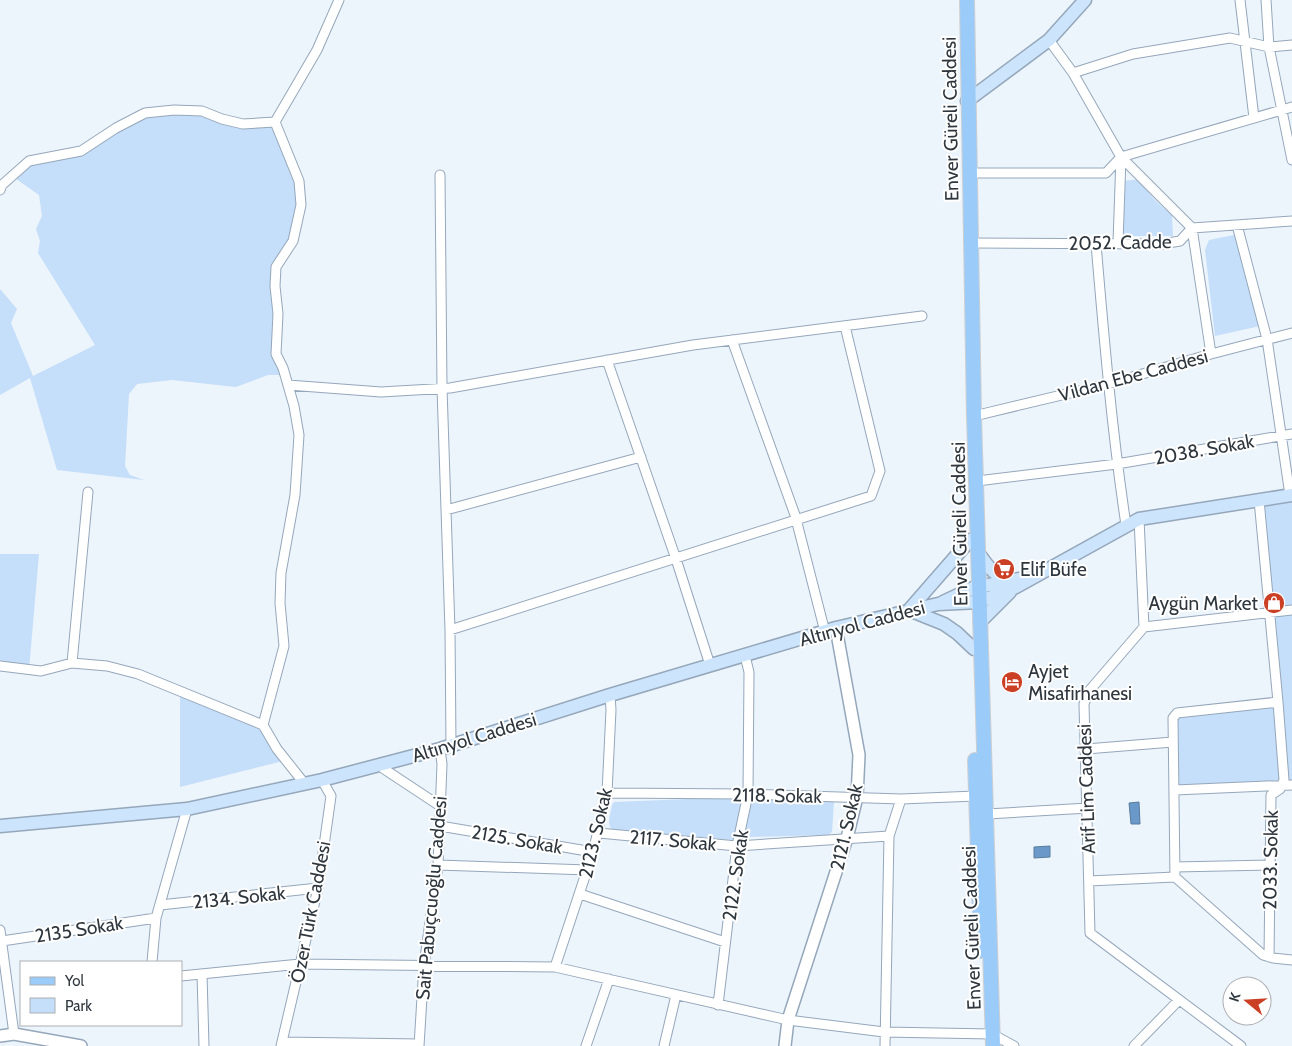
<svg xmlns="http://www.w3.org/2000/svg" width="1292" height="1046" font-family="Cabin,sans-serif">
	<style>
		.green { fill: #c5def9 }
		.water { fill: #6a99c9; stroke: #587c9f }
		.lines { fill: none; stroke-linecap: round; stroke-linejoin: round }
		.minor-casing { stroke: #95a7ba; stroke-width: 11 }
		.tertiary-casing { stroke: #95a7ba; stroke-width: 14 }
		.secondary-casing { stroke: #95a7ba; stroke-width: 15 }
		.primary-casing { stroke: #cdcfd1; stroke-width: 16 }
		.minor { stroke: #fff; stroke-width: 9 }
		.tertiary { stroke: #fff; stroke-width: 11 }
		.secondary { stroke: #cde5fc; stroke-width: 12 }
		.primary { stroke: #9bcbf8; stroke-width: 14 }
		.labels { text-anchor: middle; stroke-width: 4; stroke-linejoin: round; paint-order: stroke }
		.street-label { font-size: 19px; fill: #2f373e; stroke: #fff }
		.poi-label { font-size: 19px; fill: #2f373e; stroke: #fff; text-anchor: start }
	</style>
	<rect width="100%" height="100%" fill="#ecf4fc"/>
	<path class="green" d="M174,110L222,119L275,122L299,181V219L276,267V354L285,375H268L236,387L172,380L137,384L129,394L125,466L130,475L144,480L57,470L30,378L0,395V289L17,309L11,323L33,376L95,345L38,253L40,241L36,229L42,216L39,195L12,176L29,161L81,151L145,113Z
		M1142,179C1149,197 1157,202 1172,215L1173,236H1121L1123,181Z
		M1234,235L1237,237L1260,326L1215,336L1205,250L1209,240Z
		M1292,495V785L1175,790L1174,715L1278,702L1270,612L1281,611L1279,593L1268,595L1259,500Z
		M0,554H39L29,670L0,665Z
		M180,691L263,725L287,760L180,787Z
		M738,797L743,800L735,839L734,840L614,830C605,827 611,813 612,805L614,802Z
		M755,798L834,801L832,832L828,835L749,837L746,834L745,829L751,802Z"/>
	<path class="water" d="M1139,802L1140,824H1131L1129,803Z
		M1050,846V857L1034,858V847Z"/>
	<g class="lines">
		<g class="minor-casing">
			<path id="minor" d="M1240,0L1254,118
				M1266,0L1269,47L1292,160
				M1049,40L1073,73L1121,157L1192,228L1211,354
				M1073,73L1133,54L1230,38L1269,47L1292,45
				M275,122L299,181L301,205L293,241L276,267L275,286L278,314L276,354L283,368L294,406L299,435L295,495L281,573L280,603L284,646L263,725L277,749L304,783
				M970,173H1106L1121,157L1292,107
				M440,175L442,388L450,630L451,745
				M0,190L2,185L29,161L81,151L116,128L145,113L174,110L202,111L222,119L243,124L275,122L317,50L339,0
				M1237,225L1267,339L1290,495
				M972,243L1162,244L1180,241L1192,228L1292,221
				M1118,243L1121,157
				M1096,244C1104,338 1112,432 1126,525
				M732,340L795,515L825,632
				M607,360L676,559L710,665
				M288,385L381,392L450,388L693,345L922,316
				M974,416L1108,384L1211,354L1292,333
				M977,481L1117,464L1292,434
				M1259,500L1278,702L1284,780L1280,789L1271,795L1269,957
				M446,510L641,457
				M1139,519L1144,627
				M450,630L871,496L880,471L845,326
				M72,663L88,492
				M0,666L41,671L72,663L107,666L138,674L263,725
				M1086,749L1173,742
				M378,765L440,806
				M1175,790L1292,785
				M607,793L748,794L901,799L976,796
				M987,814L1088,808
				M440,826L593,852
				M599,833L737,846L889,836L901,799
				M438,865L588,870
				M1175,867L1270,865
				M1175,877L1263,955L1273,958L1292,960
				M1089,881L1175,877L1173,718L1177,713L1278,702
				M580,894L725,942
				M160,905L318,888
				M0,930L14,1034
				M2,941L156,918
				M152,962L156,918L187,809
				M555,967L593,852L607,793L611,710L610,695
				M202,974L204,1046
				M181,976L300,964L555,967L788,1020L884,1032L992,1034L1014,1046
				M718,1005L737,846L748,794L749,672L745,656
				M282,1042L419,1044
				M281,1046L318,888L331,796L322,780
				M419,1046L424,965L438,865L442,764L440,749
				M586,1046L609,979
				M664,1046L676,995
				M885,1046L889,836
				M1134,1046L1179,1000
				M1241,1046L1090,933L1084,704L1089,691L1144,627L1292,610"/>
		</g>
		<g class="tertiary-casing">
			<path id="tertiary" d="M0,1036L14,1034L81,1046
				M785,1046L788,1020L847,838L857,797L859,755L836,628"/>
		</g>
		<g class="secondary-casing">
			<path id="secondary" d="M967,101L1049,40L1085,0
				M970,540L909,610L944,624L957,633L974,649
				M979,554C989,567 993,576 1010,579
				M943,602L973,588L1024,578
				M980,622L1010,592
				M0,826L187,809L322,780L440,749L610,695L836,628L938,604L979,602L1016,587L1139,519L1292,495"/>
		</g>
		<g class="primary-casing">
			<path id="primary" d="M967,0L974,416L993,1046
				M975,760L981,951"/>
		</g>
		<use href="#minor" class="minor"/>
		<use href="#tertiary" class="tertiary"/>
		<use href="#secondary" class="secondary"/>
		<use href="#primary" class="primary"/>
	</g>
	<defs>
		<g id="supermarket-disc" transform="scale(1.125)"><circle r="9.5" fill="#cb4024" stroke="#fff"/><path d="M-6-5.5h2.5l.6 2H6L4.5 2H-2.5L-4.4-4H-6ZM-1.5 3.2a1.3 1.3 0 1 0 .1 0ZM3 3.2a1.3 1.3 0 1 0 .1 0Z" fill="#fff"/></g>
		<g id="shop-disc" transform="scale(1.125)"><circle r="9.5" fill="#cb4024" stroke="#fff"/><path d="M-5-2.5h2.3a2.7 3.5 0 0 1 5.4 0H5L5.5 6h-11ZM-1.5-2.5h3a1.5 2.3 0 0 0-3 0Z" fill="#fff"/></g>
		<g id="hotel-disc" transform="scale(1.125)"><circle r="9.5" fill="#cb4024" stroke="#fff"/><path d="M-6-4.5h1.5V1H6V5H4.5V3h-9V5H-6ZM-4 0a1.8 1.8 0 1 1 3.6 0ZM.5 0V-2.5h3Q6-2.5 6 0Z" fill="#fff"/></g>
	</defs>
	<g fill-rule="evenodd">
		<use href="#supermarket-disc" x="1004" y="569"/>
		<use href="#shop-disc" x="1274" y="603"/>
		<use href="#hotel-disc" x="1012" y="682"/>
	</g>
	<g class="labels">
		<g class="street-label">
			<text transform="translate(950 119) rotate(-91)" y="7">Enver Güreli Caddesi</text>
			<text transform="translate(1120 242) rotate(-1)" y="7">2052. Cadde</text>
			<text transform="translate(1133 375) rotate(-15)" y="7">Vildan Ebe Caddesi</text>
			<text transform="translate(1204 449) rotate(-10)" y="7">2038. Sokak</text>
			<text transform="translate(959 524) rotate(-91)" y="7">Enver Güreli Caddesi</text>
			<text transform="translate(862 623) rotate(-15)" y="7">Altınyol Caddesi</text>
			<text transform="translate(474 737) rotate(-17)" y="7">Altınyol Caddesi</text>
			<text transform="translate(1086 789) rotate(-92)" y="7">Arif Lim Caddesi</text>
			<text transform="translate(777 795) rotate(1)" y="7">2118. Sokak</text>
			<text transform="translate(846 827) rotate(-77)" y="7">2121. Sokak</text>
			<text transform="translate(595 833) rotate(-77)" y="7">2123. Sokak</text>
			<text transform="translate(517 839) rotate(10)" y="7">2125. Sokak</text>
			<text transform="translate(673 840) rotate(5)" y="7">2117. Sokak</text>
			<text transform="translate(1270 860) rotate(-89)" y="7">2033. Sokak</text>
			<text transform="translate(735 875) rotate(-82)" y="7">2122. Sokak</text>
			<text transform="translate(239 897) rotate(-6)" y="7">2134. Sokak</text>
			<text transform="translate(431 898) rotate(-85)" y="7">Sait Pabuçcuoğlu Caddesi</text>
			<text transform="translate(310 912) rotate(-79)" y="7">Özer Türk Caddesi</text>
			<text transform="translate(971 928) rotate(-92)" y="7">Enver Güreli Caddesi</text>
			<text transform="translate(79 929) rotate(-9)" y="7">2135 Sokak</text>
		</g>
		<g class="poi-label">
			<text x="1020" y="576">Elif Büfe</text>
			<text x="1258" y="610" text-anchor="end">Aygün Market</text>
			<text x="1028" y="678">Ayjet<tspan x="1028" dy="22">Misafirhanesi</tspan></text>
		</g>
	</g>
	<rect x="20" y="961" width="162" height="65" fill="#ffffff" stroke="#acafb2"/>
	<rect x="30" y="977" width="25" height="8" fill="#9bcbf8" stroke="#acafb2"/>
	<text x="65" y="986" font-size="15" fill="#2f373e">Yol</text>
	<rect x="30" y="998" width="25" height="15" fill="#c5def9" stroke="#acafb2"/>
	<text x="65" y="1011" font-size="15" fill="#2f373e">Park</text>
	<g transform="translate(1247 1001) rotate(288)"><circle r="24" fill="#ffffff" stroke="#acafb2"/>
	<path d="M0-4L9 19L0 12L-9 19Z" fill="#cb4024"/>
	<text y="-8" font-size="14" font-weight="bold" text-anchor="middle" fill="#2f373e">K</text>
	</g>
</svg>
